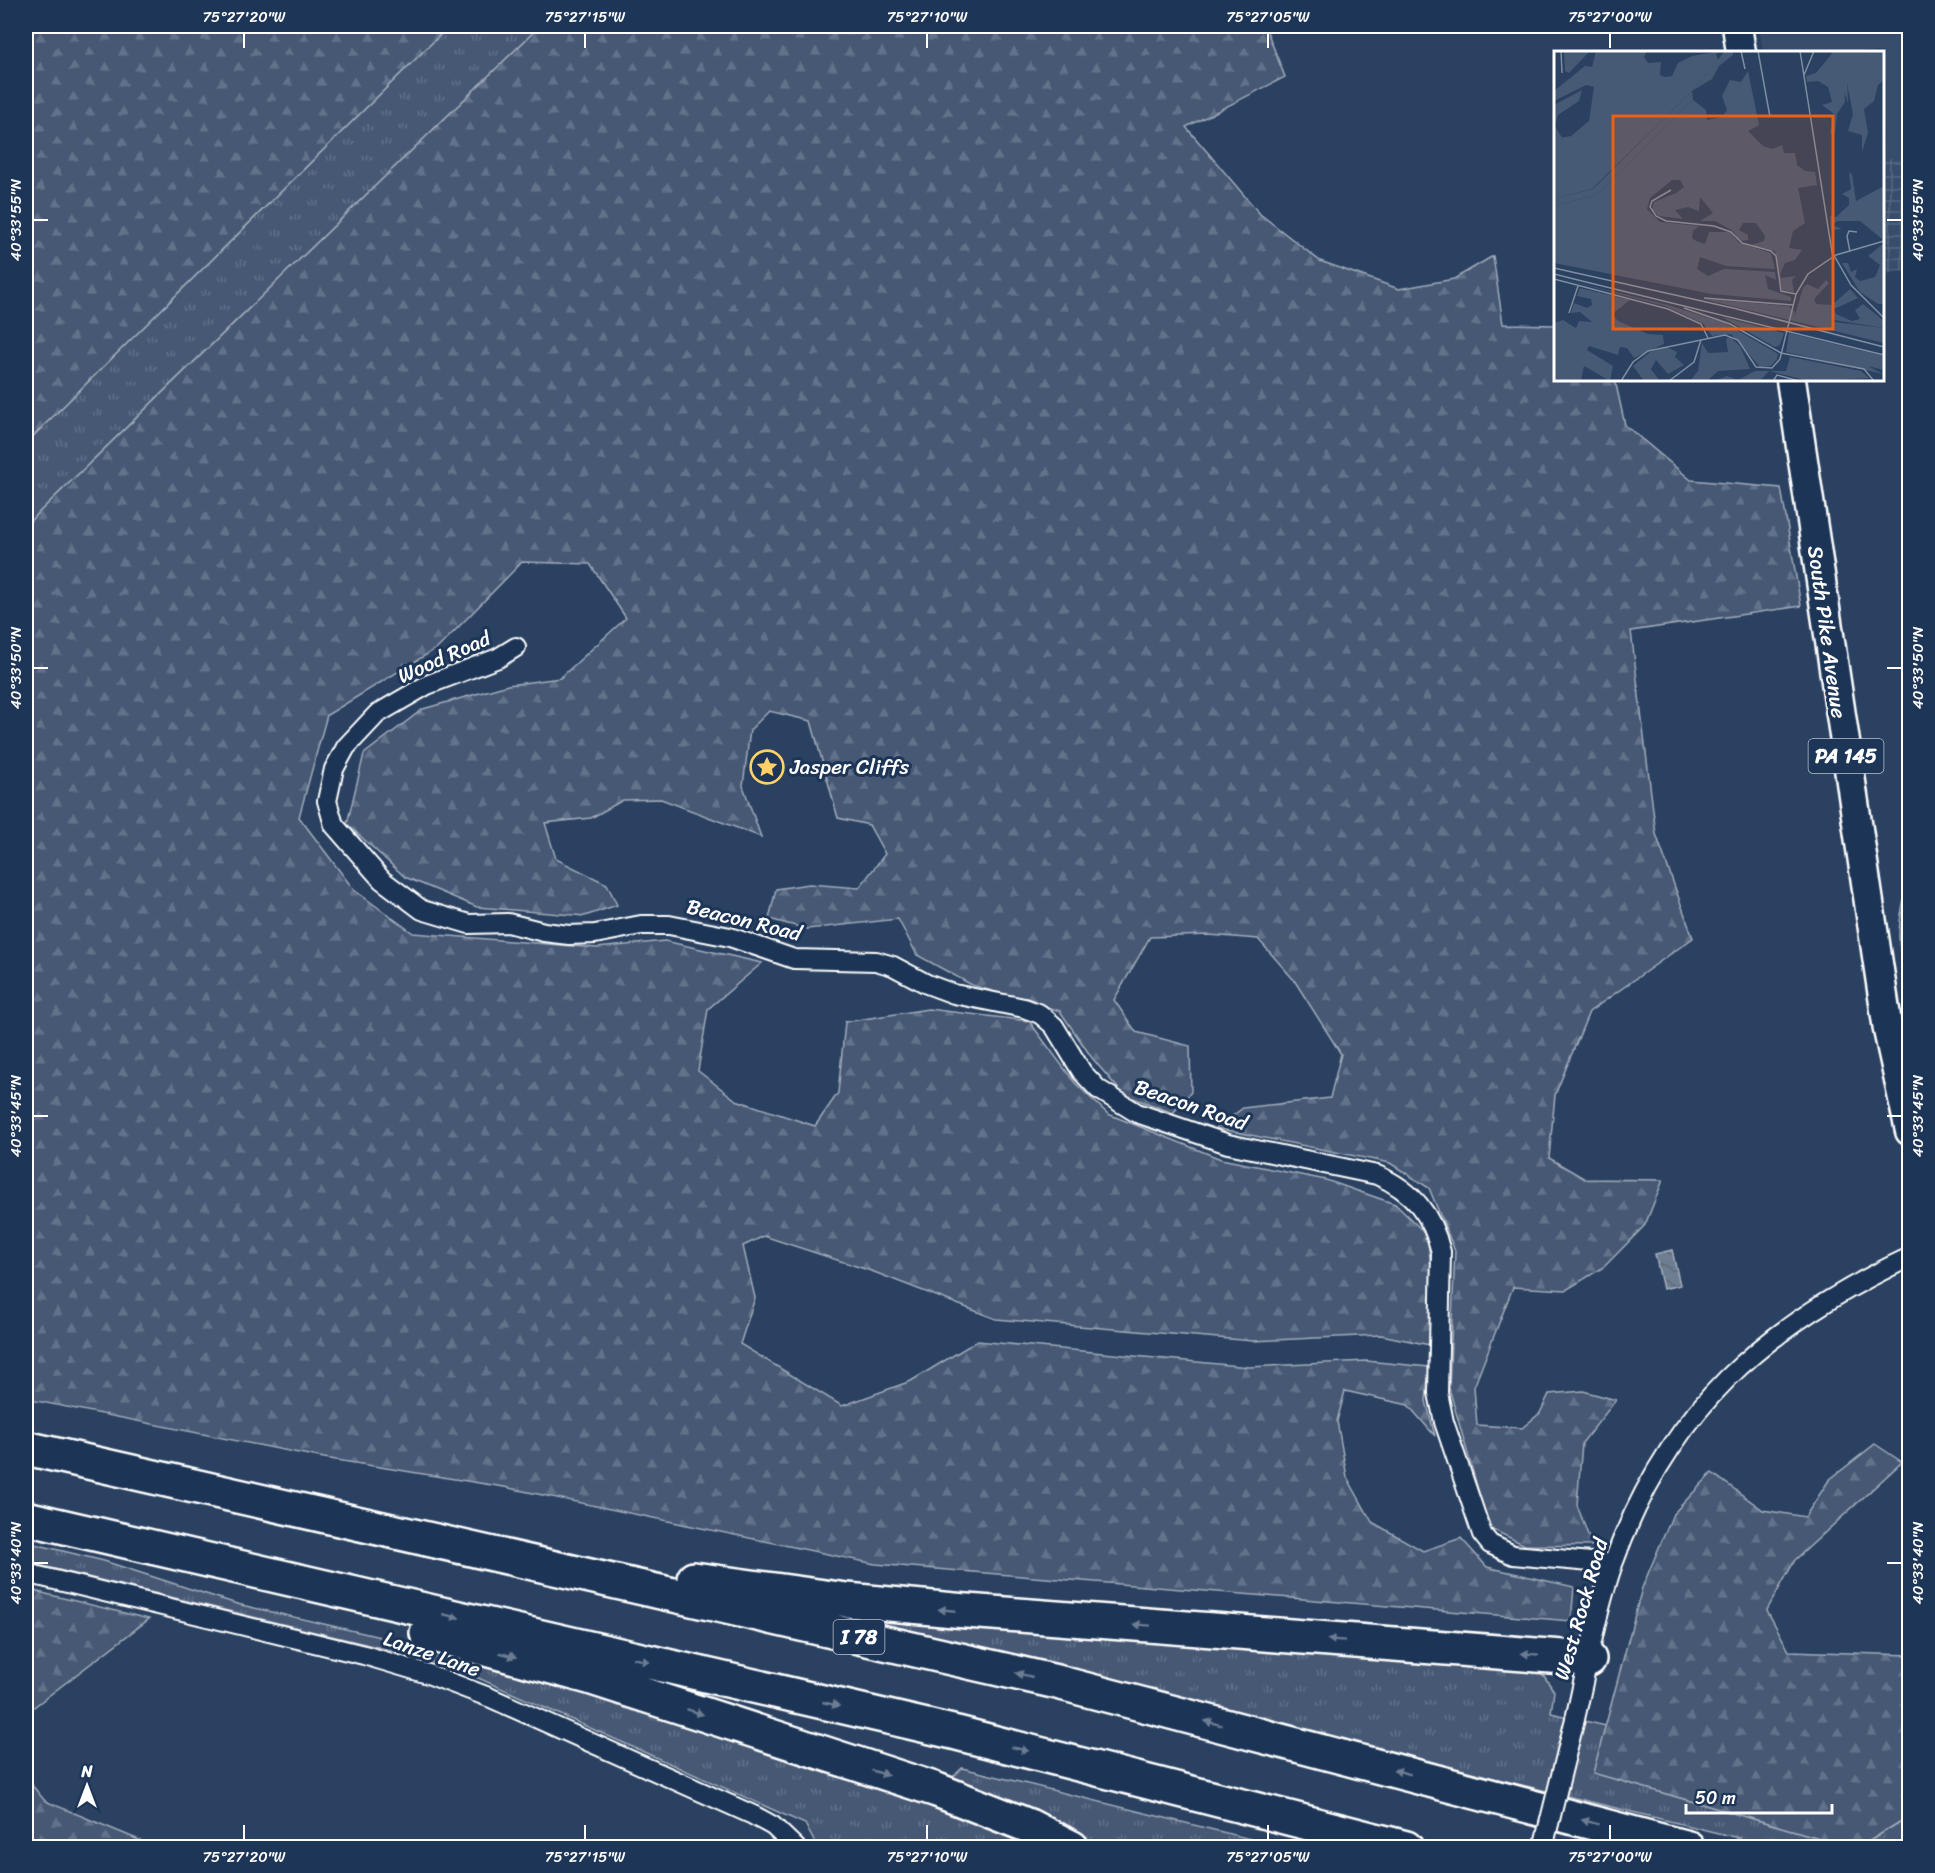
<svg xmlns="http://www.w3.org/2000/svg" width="1935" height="1873" font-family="Sriracha,sans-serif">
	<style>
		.built { fill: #394e6c }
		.industrial { fill: url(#industrial-grid) }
		.grass { fill: url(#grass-tufts); stroke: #a2acba; stroke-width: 1.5 }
		.forest { fill: url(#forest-firs); stroke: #a2acba; stroke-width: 1.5 }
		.water { fill: url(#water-waves); stroke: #a7b1be; stroke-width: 1.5 }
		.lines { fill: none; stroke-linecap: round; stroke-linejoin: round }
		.minor-casing { stroke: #fff; stroke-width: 22 }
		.primary-casing { stroke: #fff; stroke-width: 33 }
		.motorway-casing { stroke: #fff; stroke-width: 38 }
		.minor { stroke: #1d3557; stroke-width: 18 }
		.primary { stroke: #1d3557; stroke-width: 28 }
		.motorway { stroke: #1d3557; stroke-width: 33 }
		.minor-bridge-casing { stroke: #fff; stroke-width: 22; stroke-linecap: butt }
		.minor-bridge { stroke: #1d3557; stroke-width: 18 }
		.oneway { fill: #6c7c92 }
		.ticks { fill: none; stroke: #fff; stroke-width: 2 }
		.labels { text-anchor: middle; stroke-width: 6; stroke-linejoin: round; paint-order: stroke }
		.shield { fill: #1d3557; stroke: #bbc2cd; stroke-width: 1.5 }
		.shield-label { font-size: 20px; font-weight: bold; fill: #fff }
		.street-label { font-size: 21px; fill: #fff; stroke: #1d3557 }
		.poi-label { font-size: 21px; fill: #fff; stroke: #1d3557; text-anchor: start }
		.inset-road { fill: none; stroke: #7f8da0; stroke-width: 1.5 }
		.view { fill: #e96118; fill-opacity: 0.15; stroke: #e96118; stroke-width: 3 }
		.inset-edge { fill: none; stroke: #fff; stroke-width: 3 }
		.neatline { fill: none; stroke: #fff; stroke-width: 2 }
		.ticks-label { font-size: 15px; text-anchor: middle; fill: #fff }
	</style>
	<defs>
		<pattern id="industrial-grid" width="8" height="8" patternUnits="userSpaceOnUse" patternTransform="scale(1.5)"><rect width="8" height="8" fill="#394e6c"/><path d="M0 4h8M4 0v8" fill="none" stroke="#576982"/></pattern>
		<pattern id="grass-tufts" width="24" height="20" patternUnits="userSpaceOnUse" patternTransform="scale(1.5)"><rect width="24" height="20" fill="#465975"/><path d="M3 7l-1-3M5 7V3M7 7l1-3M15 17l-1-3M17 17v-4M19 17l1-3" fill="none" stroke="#62728a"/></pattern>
		<pattern id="forest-firs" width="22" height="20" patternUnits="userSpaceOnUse" patternTransform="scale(1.5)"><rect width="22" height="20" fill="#465975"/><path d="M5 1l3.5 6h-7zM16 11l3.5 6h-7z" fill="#62728a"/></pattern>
		<pattern id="water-waves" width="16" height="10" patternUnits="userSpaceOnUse" patternTransform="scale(1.5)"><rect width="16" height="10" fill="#6d7d92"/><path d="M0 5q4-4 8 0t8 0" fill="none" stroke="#5e6772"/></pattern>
	</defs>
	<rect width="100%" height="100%" fill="#2a4161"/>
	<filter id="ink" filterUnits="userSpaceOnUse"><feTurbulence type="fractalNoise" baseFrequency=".0167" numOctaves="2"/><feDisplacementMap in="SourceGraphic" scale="12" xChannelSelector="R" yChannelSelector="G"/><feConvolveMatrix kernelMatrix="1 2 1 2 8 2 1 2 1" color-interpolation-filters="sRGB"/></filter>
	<g filter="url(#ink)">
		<path class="built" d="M826,26H920L904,33L826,34Z
			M1759,26H1909L1908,156L1883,159L1882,52H1763Z"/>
		<path class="industrial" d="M1909,156V271L1883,274V159Z"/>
		<path class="grass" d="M449,26H540L26,525V443Z
			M26,1542L104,1561L237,1604L419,1646L642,1707L985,1820L1038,1847H817L805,1824L465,1672L398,1652L26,1562Z
			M796,1607L1540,1670L1554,1691L1551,1713L1606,1726L1594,1773L1851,1847H1775Z
			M962,1768L1283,1847H1103L1004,1799L951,1779Z
			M1909,1816V1847H1860Z"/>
		<path class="forest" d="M26,26H449L26,443Z
			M540,26H826L827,34L904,33L921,26H1265L1285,77L1186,127L1260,214L1320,261L1399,289L1454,279L1493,256L1503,324L1555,325L1556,380H1615L1625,425L1691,480L1781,488L1801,606L1631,631L1656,834L1693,938L1589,1012L1555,1095L1549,1158L1585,1179L1663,1180L1645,1225L1604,1267L1566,1290L1513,1287L1474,1387L1477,1425L1522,1428L1540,1413L1549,1394L1583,1391L1616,1400L1582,1443L1577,1505L1592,1546L1525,1545L1489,1528L1449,1388L1455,1251L1429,1188L1390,1163L1216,1128L1243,1108L1330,1098L1341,1054L1294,980L1258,939L1209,935L1150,937L1114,1000L1136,1032L1190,1046L1191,1092L1173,1113L1123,1094L1092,1058L1060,1011L972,985L917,955L898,919L807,929L769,919L776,889L809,884L859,888L885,854L869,825L838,818L811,721L769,711L750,730L743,786L761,837L661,799L623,800L591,818L545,823L556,859L607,884L617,905L585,916L477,907L405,877L347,824L364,754L423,709L508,685L560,678L626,618L590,564L522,562L439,647L327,715L299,817L354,890L413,933L597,948L665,941L762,963L708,1009L698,1071L736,1100L815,1126L838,1093L845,1022L928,1009L1029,1021L1075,1083L1108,1114L1221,1159L1326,1180L1395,1204L1427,1235L1432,1274L1430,1345L1381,1335L1253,1341L996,1319L874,1272L764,1236L743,1246L755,1298L740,1344L842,1406L911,1381L977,1341L1249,1367L1366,1361L1429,1367L1426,1401L1435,1436L1408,1405L1345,1391L1337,1421L1347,1477L1372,1522L1423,1551L1461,1538L1487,1567L1574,1587L1571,1621L875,1564L504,1487L324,1458L26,1399V525Z
			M1908,880L1910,881L1909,981C1893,940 1899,922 1908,880Z
			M1875,1444L1902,1462L1795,1560L1767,1610L1789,1651L1909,1655V1816L1860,1847H1851L1593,1773L1642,1588L1673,1514L1712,1473L1763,1510L1805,1517L1829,1480Z
			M26,1589L149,1619L26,1713Z
			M26,1778L45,1801L156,1847H26Z"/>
		<path class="water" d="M1672,1250L1680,1285L1663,1289L1655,1254Z"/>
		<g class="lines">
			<g class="minor-casing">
				<path id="minor" d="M516,647L498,658L427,685L377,714L346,747L334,769L327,801L334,825L382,880L422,910L469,924L508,923L544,932L569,935L595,934L641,925H669L730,937L794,959L876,961L893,966L927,984L954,994L1024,1008L1040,1014L1054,1026L1082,1072L1098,1089L1137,1113L1228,1144L1377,1175C1413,1191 1432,1214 1441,1252L1438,1393L1444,1422L1482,1534L1490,1544L1513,1555L1613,1564
					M26,1573L364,1655L428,1674L491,1698L753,1815L773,1826L796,1848
					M1575,1719C1587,1667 1596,1614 1613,1564C1668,1410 1765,1325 1910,1257"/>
			</g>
			<g class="primary-casing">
				<path id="primary" d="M1737,26L1741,52
					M1791,380L1888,1030L1910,1131"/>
			</g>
			<g class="motorway-casing">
				<path id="motorway" d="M26,1448L1057,1682L1688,1848
					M26,1518L957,1733L1406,1848
					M694,1579L847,1600L954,1610L1589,1659
					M427,1633L589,1677L937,1790L1029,1826L1072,1848"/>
			</g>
			<use href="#minor" class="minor"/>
			<use href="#primary" class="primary"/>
			<use href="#motorway" class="motorway"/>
			<g class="minor-bridge-casing">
				<path id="minor-bridge" d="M1543,1848L1575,1719"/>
			</g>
			<use href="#minor-bridge" class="minor-bridge"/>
		</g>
		<defs><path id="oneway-solid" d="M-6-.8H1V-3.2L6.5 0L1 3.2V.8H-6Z" transform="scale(1.5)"/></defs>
		<g class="oneway">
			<use href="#oneway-solid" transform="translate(947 1610) rotate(-175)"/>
			<use href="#oneway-solid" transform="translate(451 1616) rotate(13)"/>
			<use href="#oneway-solid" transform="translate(1142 1625) rotate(-176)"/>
			<use href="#oneway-solid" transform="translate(1336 1640) rotate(-176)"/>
			<use href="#oneway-solid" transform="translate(1530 1654) rotate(-176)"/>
			<use href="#oneway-solid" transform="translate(508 1655) rotate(15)"/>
			<use href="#oneway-solid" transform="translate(641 1660) rotate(13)"/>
			<use href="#oneway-solid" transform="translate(1024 1675) rotate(-167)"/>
			<use href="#oneway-solid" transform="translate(831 1704) rotate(13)"/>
			<use href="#oneway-solid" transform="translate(695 1712) rotate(18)"/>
			<use href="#oneway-solid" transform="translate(1213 1723) rotate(-165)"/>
			<use href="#oneway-solid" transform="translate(1020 1749) rotate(14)"/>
			<use href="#oneway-solid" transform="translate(1402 1772) rotate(-165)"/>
			<use href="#oneway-solid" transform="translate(880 1773) rotate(17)"/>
			<use href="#oneway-solid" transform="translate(1590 1822) rotate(-165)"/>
		</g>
	</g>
	<path class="ticks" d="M244,33V48M585,33V48M927,33V48M1268,33V48M1610,33V48M33,220H48M1887,220H1902M33,668H48M1887,668H1902M33,1116H48M1887,1116H1902M33,1563H48M1887,1563H1902M244,1825V1840M585,1825V1840M927,1825V1840M1268,1825V1840M1610,1825V1840"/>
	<defs>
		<g id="sight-ring" transform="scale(1.725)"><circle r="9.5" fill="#1d3557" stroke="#ffd166" stroke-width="1.5"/><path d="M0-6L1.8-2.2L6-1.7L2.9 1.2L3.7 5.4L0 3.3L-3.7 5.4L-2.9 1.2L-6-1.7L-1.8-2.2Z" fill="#ffd166"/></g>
	</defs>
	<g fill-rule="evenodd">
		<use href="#sight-ring" x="767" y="767"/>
	</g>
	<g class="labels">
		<g class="shield">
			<rect x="1808.5" y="739" width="75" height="34" rx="4.5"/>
			<rect x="833.5" y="1620" width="51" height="34" rx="4.5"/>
		</g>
		<g class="shield-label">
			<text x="1846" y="763">PA 145</text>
			<text x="859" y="1644">I 78</text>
		</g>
		<g class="street-label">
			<text transform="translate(1827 632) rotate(82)" y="7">South Pike Avenue</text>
			<text transform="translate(444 657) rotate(-24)" y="7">Wood Road</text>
			<text transform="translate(744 920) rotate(14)" y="7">Beacon Road</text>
			<text transform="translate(1191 1105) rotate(19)" y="7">Beacon Road</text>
			<text transform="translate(1581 1609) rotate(-74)" y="7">West Rock Road</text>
			<text transform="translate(432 1654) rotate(19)" y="7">Lanze Lane</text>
		</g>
		<g class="poi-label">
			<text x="790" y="774">Jasper Cliffs</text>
		</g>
	</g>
	<g transform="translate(1554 51)">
		<rect width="330" height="330" fill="#2a4161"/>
		<path d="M171,0H179V4L165,15L158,28L138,40L139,49L42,144L0,155V148L39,138L138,40ZM289,0H292L294,52L289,37ZM0,226L114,254L171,272L224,303L223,308L217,315L206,316L177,283L158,285L150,273L111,255ZM149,248L234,255L241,261L240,266L330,277V292ZM168,266L230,282L226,294L221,296ZM235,282L330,305V319L314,315L329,323L232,301Z" fill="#465975"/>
		<path d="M10,0H36L15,22L11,20ZM42,0H93L90,6L94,12L107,11L106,24L111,26L118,25L124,12L138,5L167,0L162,3L164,9L138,40L38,138L0,148V88L17,85L35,70L40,36L32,34L0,50V40L31,15L38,16ZM280,0H289L291,51L283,63L281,82L276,83L280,63L268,54L278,51L274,36L264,30L253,31L252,25L262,22ZM292,0H330V29L324,34L320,50L310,58L314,82L308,101V84L294,80L299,63L292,27ZM194,20L205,74L194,80L209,95L218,98L228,94L230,102H241L243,114L251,120L261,121L263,134L244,137L251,172L239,180L235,197L248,199L241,209L231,212L226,223L227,227L242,225L238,229L240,241L228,239L221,200L197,194L210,190L211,185L202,172H189L185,179L194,184V189L186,190L179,180L161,170H146L159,162L146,146L145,160L134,156L121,159L129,168L105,165L98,159L100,151L122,142L130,136L126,129H118L96,147L93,158L106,171L145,175L139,180L138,187L142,190L151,193L155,181H176L185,192L217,202L221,218L172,215L146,206L143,218L154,225L170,218L221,221L222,229L211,224L214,238L237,246V250L158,243L0,212V155L42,144L139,49L152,59L153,69L168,66L173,59L168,45L176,29L187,31ZM28,39L25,50L4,64L0,78V54ZM295,121L298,123L302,150L330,135L328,188L306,170H283L278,174L288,178L277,179L276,165L282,166L295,154V147L288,143L297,138ZM330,192V253H324L306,241L288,212H294L297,221L303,218L301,226L306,230L321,226L326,214L314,205ZM272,229L275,232L260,248L262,253L278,254L296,238L304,247L280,258L282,263L298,270L306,268L301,259L309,253L330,270V277L280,269L270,276L240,267L249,237L253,233L264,238ZM26,237L76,249L58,263L64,270L94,283L109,284L110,293L80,307L73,297L66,296L64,304L35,295L33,299L59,315L56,330L30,315L27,330H0V272L9,269L22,277L25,270L38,271L26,261L17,262L20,252L33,257L38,254L37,248L23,245ZM176,286L186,295L196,318L164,320L153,330H136L144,320L148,292L154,302L174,301L172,288ZM113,296L123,301L121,306L130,314L114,323L102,309L97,318L106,330H90L79,315L96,301ZM236,306L307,320L315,327L255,330L215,320L206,330H160L173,325L184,329L201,320H232Z" fill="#465975"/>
		<path d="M0,74L24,111L0,132Z" fill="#465975"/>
		<path class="inset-road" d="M7,0L8,22M187,0L191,18M204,0L216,66M246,0L278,201L297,234L330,267M250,24L260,0M117,139L98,150L96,156L102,165L112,170L160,175L177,181L188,192L217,200L222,205L227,240L242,243M296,201L293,185L295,180L303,181M0,217L179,257L330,296M0,223L36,232M0,228L114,258L147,273L154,287M32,231L330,304M150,247L239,254M130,257L176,273L227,302M15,262L24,235M227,302L310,318L320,330M67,330L79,311L94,300L171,284L184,289L202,316L218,317L226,308L242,243L254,223L282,204L330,190M115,330L140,311L147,289M219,330L223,324L245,330"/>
		<path class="view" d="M59,65H279V278H59Z"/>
		<rect width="330" height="330" class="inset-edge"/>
	</g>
	<rect width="1935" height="1873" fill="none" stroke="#1d3557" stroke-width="66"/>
	<g transform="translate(87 1786)" stroke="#1d3557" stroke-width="4.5" paint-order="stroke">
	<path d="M0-4.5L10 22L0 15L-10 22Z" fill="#ffffff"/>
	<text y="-9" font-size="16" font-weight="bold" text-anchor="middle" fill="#ffffff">N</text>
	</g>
	<path d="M1686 1804v9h146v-9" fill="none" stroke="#ffffff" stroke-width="3"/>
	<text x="1695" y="1804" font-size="18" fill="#ffffff" stroke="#1d3557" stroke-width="4.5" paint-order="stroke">50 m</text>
	<rect x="33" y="33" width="1869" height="1807" class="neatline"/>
	<g class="ticks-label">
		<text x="244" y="22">75°27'20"W</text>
		<text x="585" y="22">75°27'15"W</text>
		<text x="927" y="22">75°27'10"W</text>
		<text x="1268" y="22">75°27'05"W</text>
		<text x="1610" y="22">75°27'00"W</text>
		<text transform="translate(16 220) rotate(-90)" y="5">40°33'55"N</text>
		<text transform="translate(1918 220) rotate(-90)" y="5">40°33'55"N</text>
		<text transform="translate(16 668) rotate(-90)" y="5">40°33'50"N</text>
		<text transform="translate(1918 668) rotate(-90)" y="5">40°33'50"N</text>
		<text transform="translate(16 1116) rotate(-90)" y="5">40°33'45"N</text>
		<text transform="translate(1918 1116) rotate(-90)" y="5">40°33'45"N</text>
		<text transform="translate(16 1563) rotate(-90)" y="5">40°33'40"N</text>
		<text transform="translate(1918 1563) rotate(-90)" y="5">40°33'40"N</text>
		<text x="244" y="1862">75°27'20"W</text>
		<text x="585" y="1862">75°27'15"W</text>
		<text x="927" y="1862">75°27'10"W</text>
		<text x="1268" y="1862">75°27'05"W</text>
		<text x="1610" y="1862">75°27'00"W</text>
	</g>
</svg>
